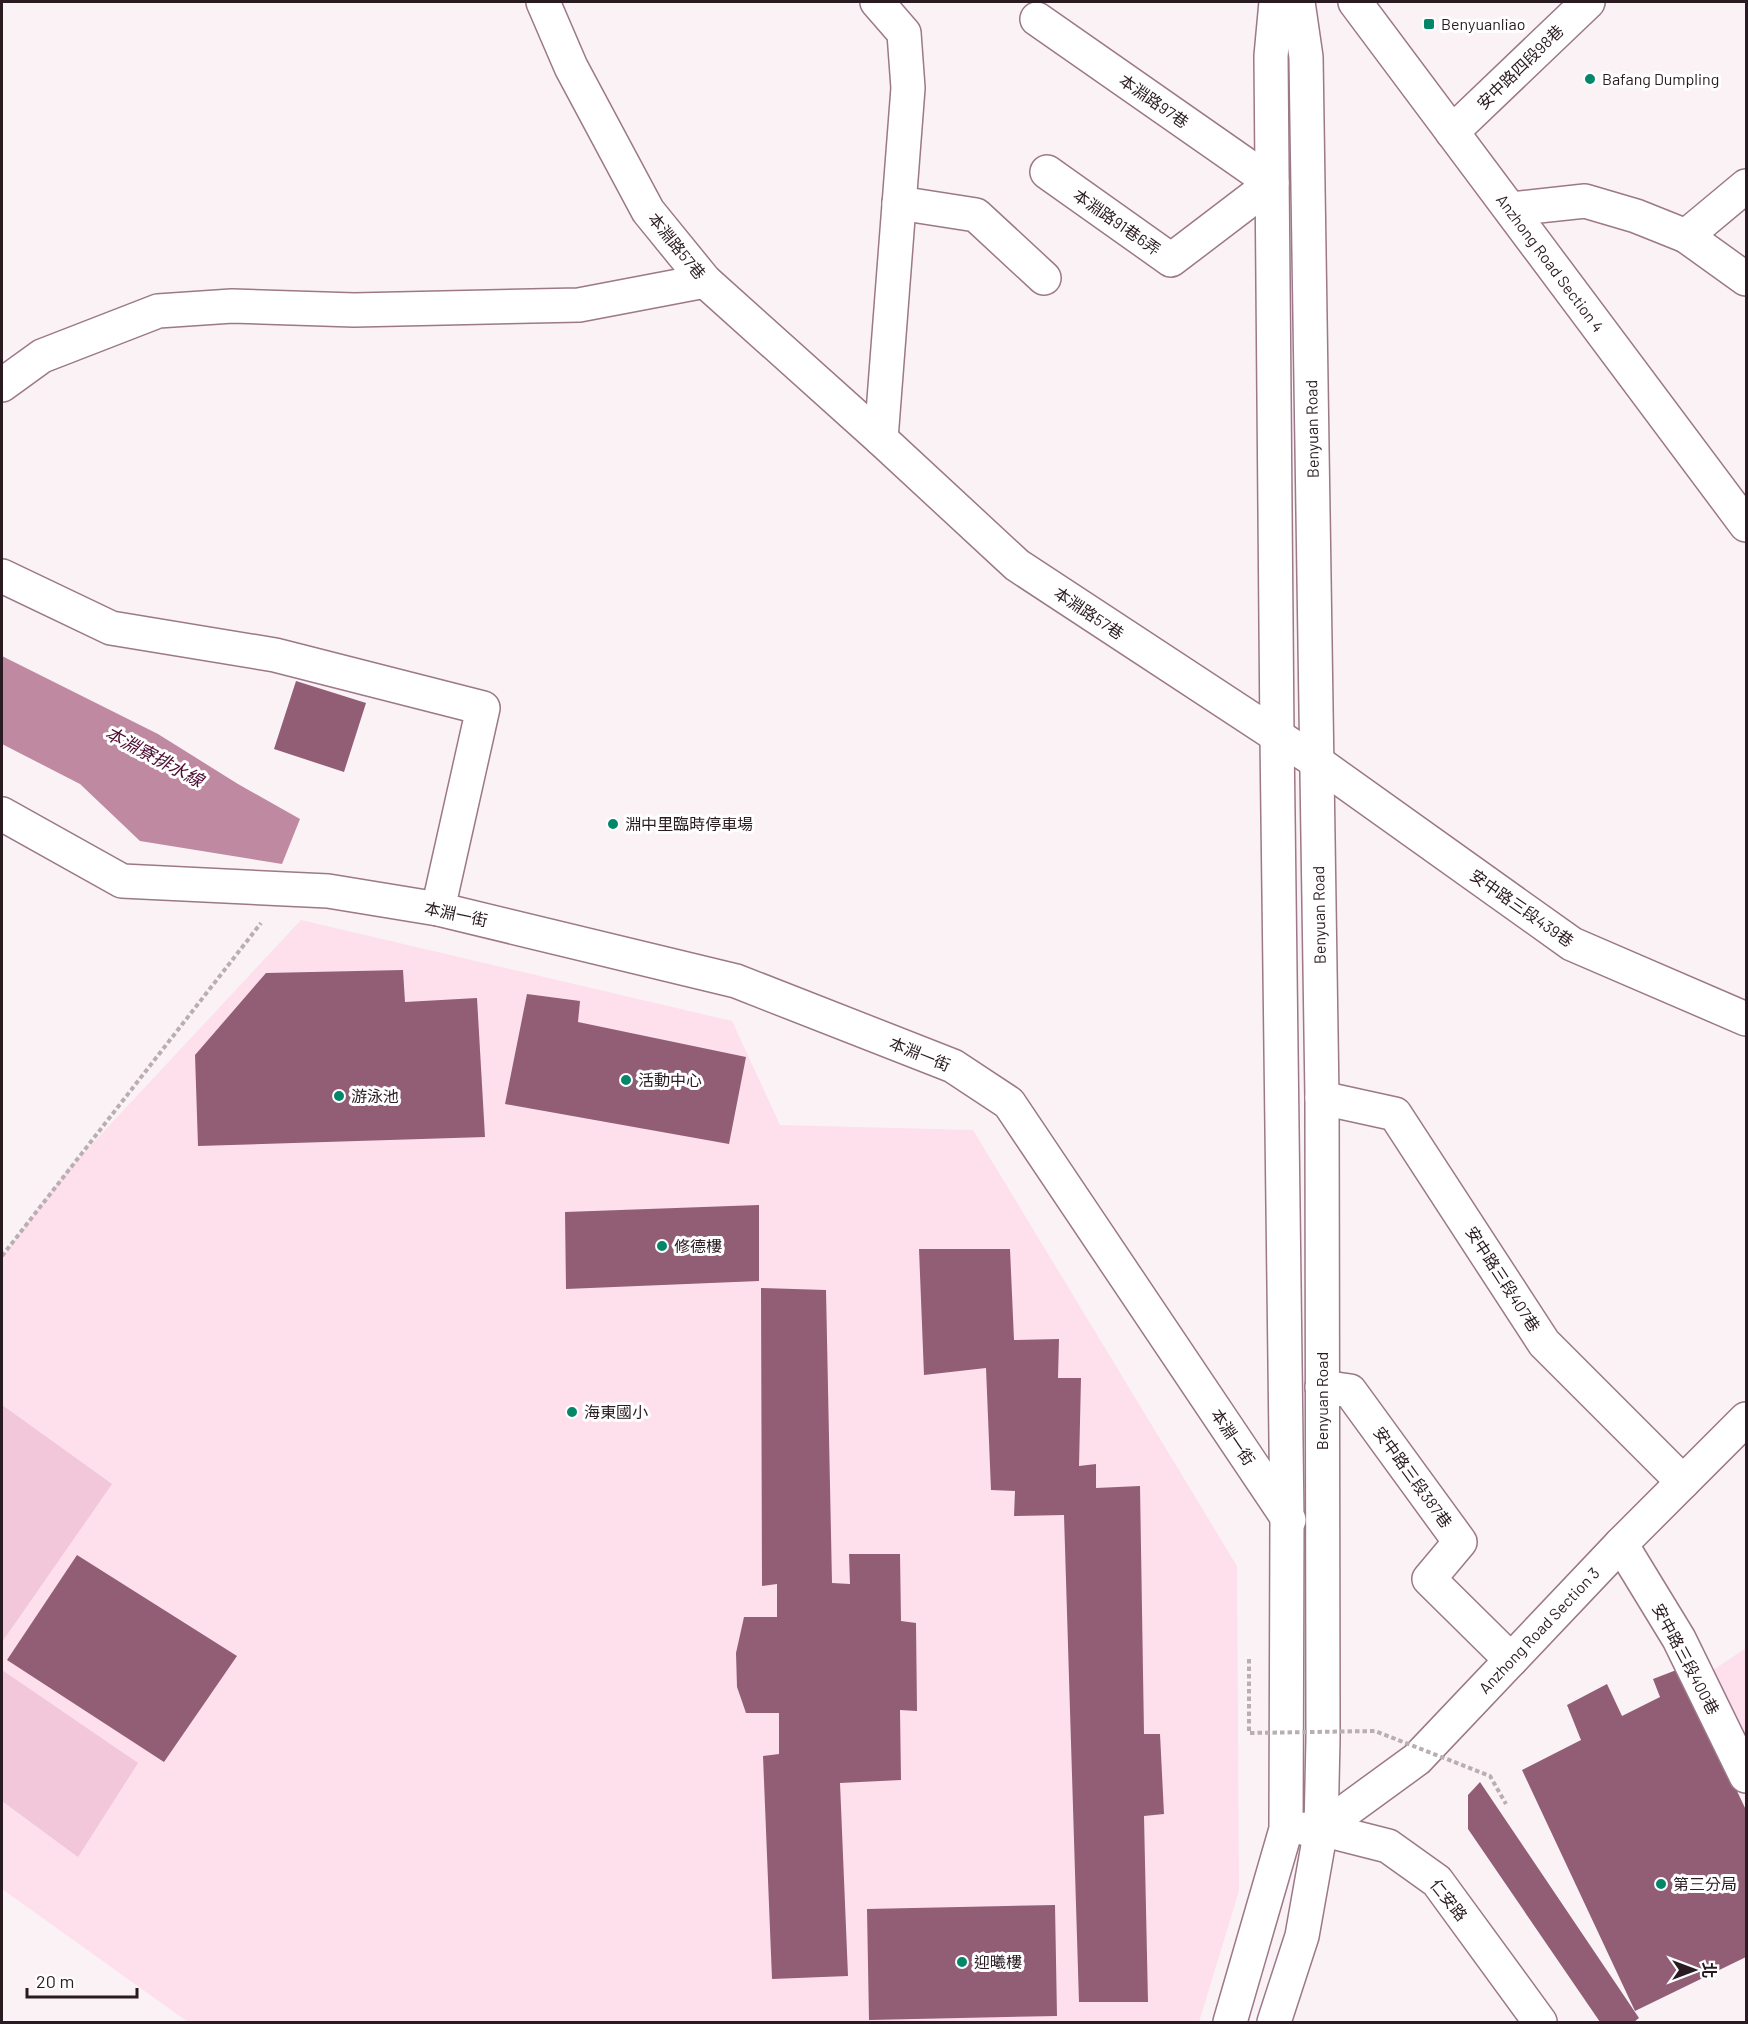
<svg xmlns="http://www.w3.org/2000/svg" width="1748" height="2024" font-family="Barlow,'Noto Sans TC',sans-serif">
	<style>
		.built { fill: #fde0ec }
		.green { fill: #f1c7d9 }
		.water { fill: #c089a2 }
		.building { fill: #915e76 }
		.lines { fill: none; stroke-linecap: round; stroke-linejoin: round }
		.minor-casing { stroke: #9c7888; stroke-width: 36 }
		.path { stroke: #b9afb3; stroke-width: 4; stroke-dasharray: 4.5 3; stroke-linecap: butt }
		.minor { stroke: #fff; stroke-width: 33 }
		.path-bridge { stroke: #b9afb3; stroke-width: 4; stroke-dasharray: 4.5 3; stroke-linecap: butt }
		.poi-dot { fill: #048669; stroke: #fff; stroke-width: 2 }
		.labels { text-anchor: middle; stroke-width: 6; stroke-linejoin: round; paint-order: stroke }
		.poi-label { font-size: 16px; fill: #291b21; stroke: #fff; text-anchor: start }
		.street-label { font-size: 16px; fill: #291b21; stroke: #fff }
		.water-label { font-size: 18px; font-style: italic; fill: #4d0b31; stroke: #fff }
	</style>
	<rect width="100%" height="100%" fill="#faf2f5"/>
	<path class="built" d="M301,920L732,1021L780,1125L973,1130L1237,1566L1239,1891L1199,2022H188L2,1889V1257L64,1174Z
		M1746,1648V1734L1713,1670Z"/>
	<path class="green" d="M2,1405L112,1484L2,1642Z
		M2,1670L138,1763L78,1857L2,1801Z"/>
	<path class="water" d="M2,656L158,734L238,784L300,819L282,864L140,841L80,784L2,744Z"/>
	<path class="building" d="M296,681L366,703L344,772L274,749Z
		M403,970L405,1002L477,998L485,1137L198,1146L195,1055L266,973Z
		M527,994L580,1001L578,1022L746,1057L729,1144L505,1104Z
		M759,1205V1281L566,1289L565,1212Z
		M919,1249H1010L1014,1340L1059,1339L1058,1378H1081L1079,1466L1096,1464V1488L1140,1486L1144,1734H1160L1164,1814L1144,1816L1148,2002H1079L1064,1515L1014,1516L1015,1491L991,1490L986,1368L924,1375Z
		M761,1288L826,1290L832,1583L850,1584L849,1554H900L901,1621L916,1623L917,1711L900,1710L901,1780L840,1783L848,1976L772,1979L763,1756L779,1754V1713H746L737,1687L736,1653L744,1617H777V1584L762,1586Z
		M77,1555L237,1656L164,1762L7,1660Z
		M1679,1669L1746,1810V1957L1635,2011L1522,1770L1581,1740L1567,1705L1607,1684L1622,1716L1660,1697L1653,1679Z
		M1480,1782L1639,2018L1634,2022H1600L1468,1829V1795Z
		M1055,1905L1057,2016L869,2020L867,1909Z"/>
	<g class="lines">
		<g class="minor-casing">
			<g id="minor">
				<path d="M543,2L571,67L648,211L705,281L881,439L1017,565L1317,762L1572,944L1746,1019"/>
				<path d="M877,2L904,33L908,88L881,439"/>
				<path id="s1" d="M1355,2L1746,525"/>
				<path d="M1037,19L1272,183L1171,260L1047,172"/>
				<path d="M1452,132L1588,2"/>
				<path d="M899,203L976,215L1044,278"/>
				<path d="M1512,209L1585,201L1636,216L1686,236L1746,279"/>
				<path d="M1686,236L1746,186"/>
				<path d="M2,385L42,356L158,311L232,306L354,310L579,305L705,281"/>
				<path d="M2,576L111,628L275,655L483,708L438,909"/>
				<path d="M2,814L122,881L328,891L438,909L736,981L953,1066L1009,1103L1289,1520"/>
				<path d="M1322,1098L1395,1114L1544,1343L1683,1482"/>
				<path d="M1322,1387L1350,1391L1460,1542L1429,1579L1511,1660"/>
				<path d="M1621,1544L1679,1639L1746,1776"/>
				<path d="M1306,1829H1321L1388,1846L1437,1881L1540,2022"/>
				<path id="s2" d="M1321,1829L1417,1759L1621,1544L1746,1419"/>
				<path d="M1230,2022L1286,1829L1287,1519L1277,737L1271,56L1276,2"/>
				<path d="M1274,2022L1302,1936L1321,1829L1323,1739L1322,1098L1306,57L1298,2"/>
			</g>
		</g>
		<path class="path" d="M2,1256L261,923"/>
		<use href="#minor" class="minor"/>
		<path class="path-bridge" d="M1249,1659V1733L1375,1731L1490,1776L1506,1804"/>
	</g>
	<g class="poi-dot">
		<rect x="1423" y="18" width="12" height="12" rx="3"/>
		<circle cx="1590" cy="79" r="6"/>
		<circle cx="613" cy="824" r="6"/>
		<circle cx="626" cy="1080" r="6"/>
		<circle cx="339" cy="1096" r="6"/>
		<circle cx="662" cy="1246" r="6"/>
		<circle cx="572" cy="1412" r="6"/>
		<circle cx="1661" cy="1884" r="6"/>
		<circle cx="962" cy="1962" r="6"/>
	</g>
	<g class="labels">
		<g class="poi-label">
			<text x="1441" y="30">Benyuanliao</text>
			<text x="1602" y="85">Bafang Dumpling</text>
			<text x="625" y="830">淵中里臨時停車場</text>
			<text x="638" y="1086">活動中心</text>
			<text x="351" y="1102">游泳池</text>
			<text x="674" y="1252">修德樓</text>
			<text x="584" y="1418">海東國小</text>
			<text x="1673" y="1890">第三分局</text>
			<text x="974" y="1968">迎曦樓</text>
		</g>
		<g class="street-label">
			<text transform="translate(1520 67) rotate(-44)" y="6">安中路四段98巷</text>
			<text transform="translate(1154 101) rotate(35)" y="6">本淵路97巷</text>
			<text transform="translate(1117 222) rotate(35)" y="6">本淵路91巷6弄</text>
			<text transform="translate(677 246) rotate(51)" y="6">本淵路57巷</text>
			<text dy="6" stroke="none"><textPath href="#s1" startOffset="326">Anzhong Road Section 4</textPath></text>
			<text transform="translate(1312 429) rotate(-91)" y="6">Benyuan Road</text>
			<text transform="translate(1089 613) rotate(34)" y="6">本淵路57巷</text>
			<text transform="translate(1522 908) rotate(35)" y="6">安中路三段439巷</text>
			<text transform="translate(456 914) rotate(12)" y="6">本淵一街</text>
			<text transform="translate(1319 915) rotate(-91)" y="6">Benyuan Road</text>
			<text transform="translate(920 1054) rotate(22)" y="6">本淵一街</text>
			<text transform="translate(1503 1279) rotate(57)" y="6">安中路三段407巷</text>
			<text transform="translate(1322 1401) rotate(-90)" y="6">Benyuan Road</text>
			<text transform="translate(1233 1437) rotate(56)" y="6">本淵一街</text>
			<text transform="translate(1413 1477) rotate(54)" y="6">安中路三段387巷</text>
			<text dy="6" stroke="none"><textPath href="#s2" startOffset="296">Anzhong Road Section 3</textPath></text>
			<text transform="translate(1686 1659) rotate(62)" y="6">安中路三段400巷</text>
			<text transform="translate(1449 1900) rotate(51)" y="6">仁安路</text>
		</g>
		<g class="water-label">
			<text transform="translate(154 757) rotate(28)" y="6">本淵寮排水線</text>
		</g>
	</g>
	<rect width="1748" height="2024" fill="none" stroke="#291b21" stroke-width="6"/>
	<g transform="translate(1694 1970) rotate(90)" stroke="#ffffff" stroke-width="4.5" paint-order="stroke">
	<path d="M0-4.5L10 22L0 15L-10 22Z" fill="#291b21"/>
	<text y="-9" font-size="16" font-weight="bold" text-anchor="middle" fill="#291b21">北</text>
	</g>
	<path d="M27 1988v9h110v-9" fill="none" stroke="#291b21" stroke-width="3"/>
	<text x="36" y="1988" font-size="18" fill="#291b21" stroke="#ffffff" stroke-width="4.5" paint-order="stroke">20 m</text>
</svg>
